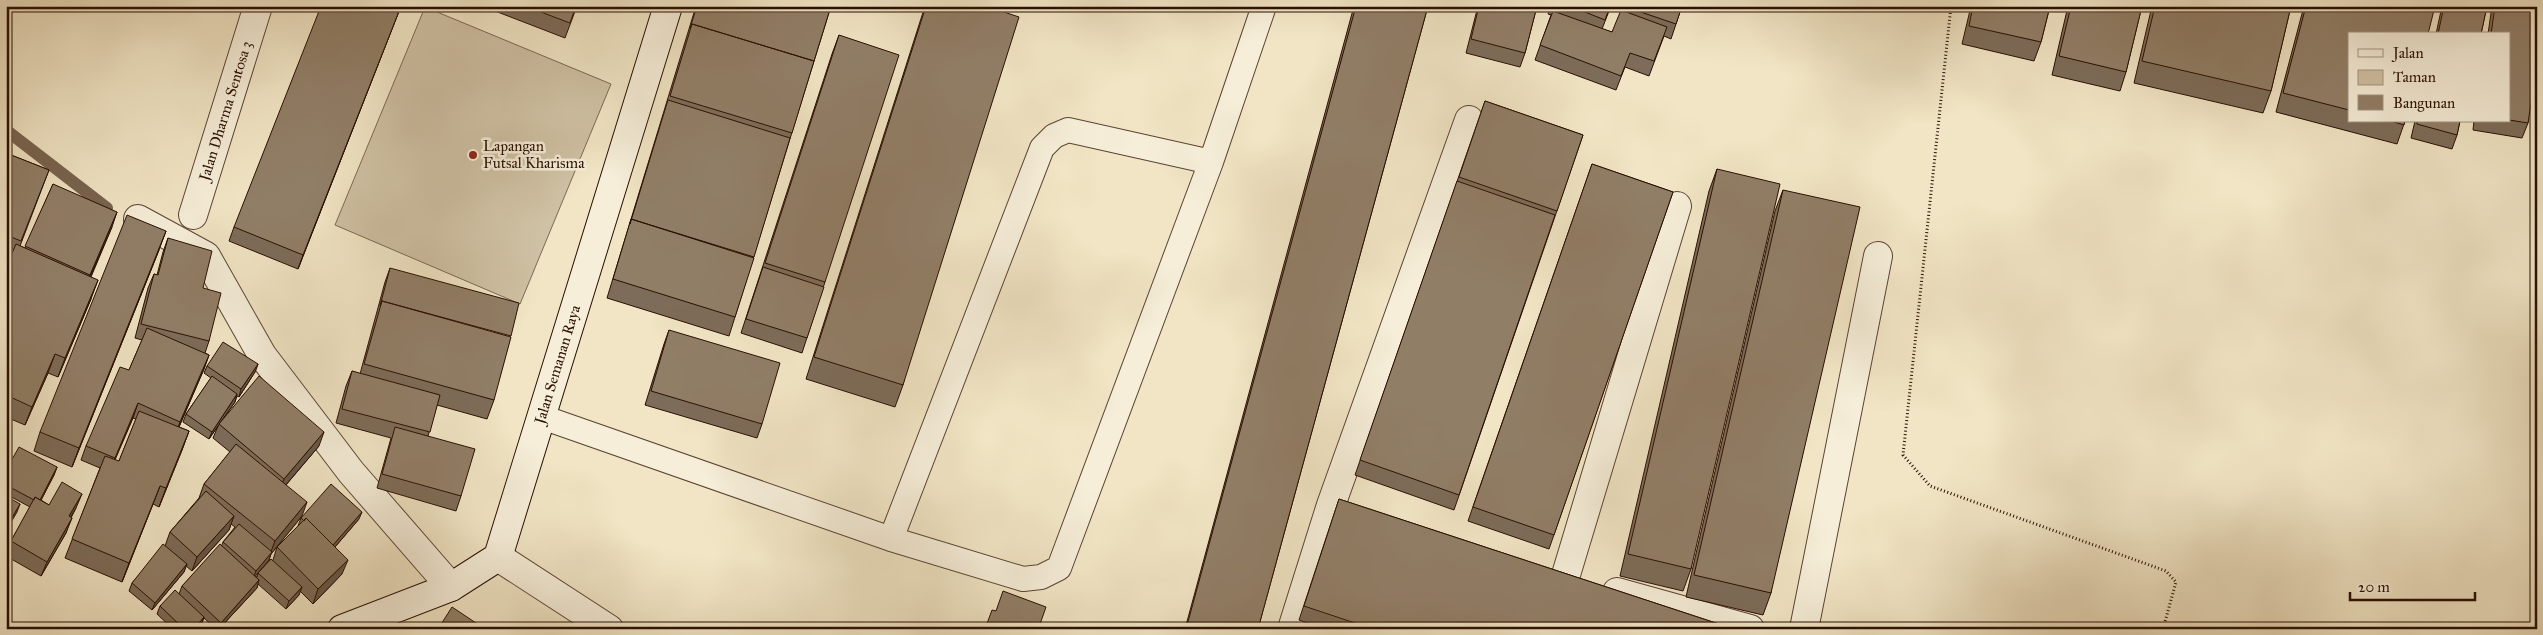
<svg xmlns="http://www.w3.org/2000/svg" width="2543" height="635" font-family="'IM FELL Great Primer',serif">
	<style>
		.green { fill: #cfc1a4; stroke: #7c6853 }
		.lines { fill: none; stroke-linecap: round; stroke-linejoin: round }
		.stream { stroke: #78644f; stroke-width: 12 }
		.lane-casing { stroke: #5b4433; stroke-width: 26 }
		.street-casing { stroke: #5b4433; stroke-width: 30 }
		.secondary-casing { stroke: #290f02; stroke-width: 30 }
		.path { stroke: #290f02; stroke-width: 3; stroke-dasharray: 1 2.5; stroke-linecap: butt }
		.lane { stroke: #f6eed9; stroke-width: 24 }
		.street { stroke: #f6eed9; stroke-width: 28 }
		.secondary { stroke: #f6eed9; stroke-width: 28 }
		.wall { fill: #7d6c59; stroke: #290f02; fill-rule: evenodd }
		.shaded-wall { fill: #665848; stroke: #290f02 }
		.building { fill: #917e67; stroke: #290f02 }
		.poi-dot { fill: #8f2418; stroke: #f6eed9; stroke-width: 2 }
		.labels { text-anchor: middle; stroke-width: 5; stroke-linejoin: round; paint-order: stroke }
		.street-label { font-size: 15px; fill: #290f02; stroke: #f6eed9 }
		.poi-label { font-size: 15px; fill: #290f02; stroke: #f6eed9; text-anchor: start }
	</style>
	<rect width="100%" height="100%" fill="#f1e5c5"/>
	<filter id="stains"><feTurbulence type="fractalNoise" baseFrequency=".004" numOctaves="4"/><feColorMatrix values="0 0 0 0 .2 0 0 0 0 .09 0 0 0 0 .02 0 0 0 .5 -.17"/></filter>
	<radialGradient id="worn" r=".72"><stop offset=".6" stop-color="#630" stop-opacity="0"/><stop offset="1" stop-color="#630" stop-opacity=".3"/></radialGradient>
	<path class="green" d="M425,7L611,84L520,304L335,225Z"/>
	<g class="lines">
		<path class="stream" d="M6,130L107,208"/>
		<g class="lane-casing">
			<path id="lane" d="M542,417L891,539L1023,579L1041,577L1059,568L1211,162L1264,6
				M891,539L1042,148L1054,136L1068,130L1211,162"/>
		</g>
		<g class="street-casing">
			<g id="street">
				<path id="s1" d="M193,215L258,6"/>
				<path d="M138,219L206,256L262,355L351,472L451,587"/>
				<path d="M498,557L609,629"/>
				<path d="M1565,578L1677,206"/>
				<path d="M1617,592L1750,629"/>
				<path d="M1292,629L1331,505L1469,120"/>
				<path d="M1804,629L1878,256"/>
			</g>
		</g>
		<g class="secondary-casing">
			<g id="secondary">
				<path id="s2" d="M342,629L451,587L498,557L668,6"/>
			</g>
		</g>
		<path class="path" d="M1951,6L1903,455L1930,486L2166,571L2176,582L2163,629"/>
		<use href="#lane" class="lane"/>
		<use href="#street" class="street"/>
		<use href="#secondary" class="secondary"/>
	</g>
	<path class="wall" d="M401,6L298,269L229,241L234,227Z
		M482,6H577L565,38Z
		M696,6H831L735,317L729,336L607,298Z
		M925,6H986L903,385L895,407L806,379Z
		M1354,6H1428L1258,629H1185Z
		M1478,6H1537L1525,53L1520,67L1466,53Z
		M1551,6H1611L1602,29L1612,32L1627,12L1629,6H1682L1671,39L1664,36L1649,76L1625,67L1616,90L1535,60L1551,15L1548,14Z
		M1971,6H2050L2041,42L2034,61L1962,44Z
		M2068,6H2142L2126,72L2120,91L2052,75Z
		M2152,6H2291L2271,91L2263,113L2134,83Z
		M2304,6H2435L2349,34V121H2405L2397,144L2276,112Z
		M2442,6H2487L2481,34H2436Z
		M2492,6H2537L2528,123L2522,138L2473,130L2474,121H2509V34H2488Z
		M839,35L825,282L802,353L741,333L832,54Z
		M1485,101L1583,135L1454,510L1355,475Z
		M2415,121H2460L2457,135L2452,149L2411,138Z
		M6,153L49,170L20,246L25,248L53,184L112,227L91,277V299L58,377L48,373L25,425L6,417V267L12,254L6,252Z
		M1592,164L1673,192L1549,549L1468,521Z
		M1717,169L1691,569L1683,591L1620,576L1709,191Z
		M1783,190L1771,593L1763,615L1686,597L1775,211Z
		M168,238L203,288L209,341L205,353L209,355L204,369L179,427L189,431L182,450L159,507L153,504L122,582L65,558L100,468L81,460L86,446L129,370L142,340L135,338L148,288L154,274L157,275L163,252ZM133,418L136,419L119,461L115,460Z
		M159,250L72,467L34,451L40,432Z
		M390,268L494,400L487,419L437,405L428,436L461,496L456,511L377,488L391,438L336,423L346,386L352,371L360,374L385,282Z
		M669,330L762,424L757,438L645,405L664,344Z
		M258,364L255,372L239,397L237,396L235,402L222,420L319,446L286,485L302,516L271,554L269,560L255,576L257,577L258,573L273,560L277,547L298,526L301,518L359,519L335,547L342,574L313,604L300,591L299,595L286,609L258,584L257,588L219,629H216L204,618L201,625L198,629H173L157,614L160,606L179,594L182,586L222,545L223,542L235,527L231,524L229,530L192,571L186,566L184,572L152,610L129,591L132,583L165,546L170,532L199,498L204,484L230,452L213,438L218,426L209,439L183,422L186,414L211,378L204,373L207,366Z
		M57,467L54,475L41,500L49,505L76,508L71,518L66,533L41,576L6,556V553L11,541L30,507L6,494V470Z
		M1339,499L1734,629H1324L1299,620Z"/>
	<path class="shaded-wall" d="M401,6L298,269L303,255Z
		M117,212L112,227L85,289L90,275Z
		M166,231L159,250L72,467L79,448Z
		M98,280L91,299L58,377L65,358Z
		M55,354L48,373L25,425L32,407Z
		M209,355L204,369L175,436L180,422Z
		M258,364L255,372L239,397L241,389Z
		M237,394L235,402L209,439L212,432Z
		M138,403L133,418L109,472L115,458Z
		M189,431L182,450L159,507L166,488Z
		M324,432L319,446L278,494L284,479Z
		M57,467L54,475L36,510L38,502Z
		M160,486L153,504L122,582L129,563Z
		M82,494L76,508L63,530L69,516Z
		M307,502L302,516L271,554L269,560L253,579L256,571L270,554L275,541Z
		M20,504L17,512L6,531V528Z
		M362,512L359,519L329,554L332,546Z
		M234,516L229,530L192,571L197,557Z
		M72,518L66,533L41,576L47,562Z
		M348,560L342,574L313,604L318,589Z
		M187,564L184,572L152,610L155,603Z
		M259,580L257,588L219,629H218L221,623Z
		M302,587L299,595L286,609L289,601Z
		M204,617L201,625L198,629H194Z"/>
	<path class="building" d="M321,6H401L303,255L234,227Z
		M525,6H576L570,23Z
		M697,6H831L814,61L692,24L690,28Z
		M926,6H986L1019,17L903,385L814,357Z
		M1356,6H1428L1258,629H1186Z
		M1479,6H1537L1525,53L1471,39Z
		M1570,6H1610L1605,20Z
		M1629,6H1682L1676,24L1629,8Z
		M1973,6H2050L2041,42L1969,26Z
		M2071,6H2142L2126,72L2059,56Z
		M2155,6H2291L2271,91L2142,61Z
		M2306,6H2435L2428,34H2349V110L2283,93Z
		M2444,6H2487L2481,34H2438Z
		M2495,6H2537V65L2528,123L2509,120V34H2491Z
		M1621,10L1667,27L1654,61L1630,53L1621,76L1540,45L1553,11L1612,32Z
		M692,24L814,61L792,133L670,96Z
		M839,35L899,55L825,282L765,263Z
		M668,100L790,138L754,257L631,219L630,224Z
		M1485,101L1583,135L1557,211L1459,177Z
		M2391,121H2405L2404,125Z
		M2417,121H2460L2457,135L2417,124Z
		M6,153L49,170L21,241L6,235Z
		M1592,164L1673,192L1554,535L1473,507Z
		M1717,169L1780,184L1691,569L1628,554Z
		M1457,181L1555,215L1459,495L1360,460Z
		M53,184L117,212L90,275L25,246Z
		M1783,190L1860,207L1771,593L1694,575Z
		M127,215L166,231L79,448L40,432Z
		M631,219L754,258L735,317L613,279Z
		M168,238L212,251L203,288L221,293L209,341L141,324L154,274L158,275Z
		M16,244L98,280L65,358L55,354L32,407L6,395V267Z
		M763,267L824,287L807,338L746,319Z
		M390,268L519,303L511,336L382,301L380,306Z
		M382,301L511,337L494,400L364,364Z
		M147,328L209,355L180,422L138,403L115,458L86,446L120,367L129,370Z
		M669,330L780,363L762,424L651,391Z
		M223,342L258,364L241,389L207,366Z
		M352,371L440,395L430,432L342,409Z
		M212,376L237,394L212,432L186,414Z
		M259,376L324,432L284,479L219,424Z
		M139,411L189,431L166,488L160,486L129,563L72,539L105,456L119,461Z
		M395,427L475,449L461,496L382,474Z
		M236,444L307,502L275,541L204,484Z
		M19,447L57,467L40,500L35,497L34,500L6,485V470Z
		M62,482L82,494L69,516L72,518L47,562L11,541L35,497L49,505Z
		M331,484L362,512L333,545L306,518L304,521L301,518Z
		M206,491L234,516L197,557L170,532Z
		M6,496L20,504L6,528Z
		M1339,499L1734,629H1373L1304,606Z
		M306,518L348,560L318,589L277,547Z
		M239,524L272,552L256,571L223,542Z
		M163,544L187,564L155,603L132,583Z
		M220,544L259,580L221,623L182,586Z
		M271,559L302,587L289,601L258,573Z
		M175,590L204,617L194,629H184L160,606Z
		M1003,591L1046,607L1039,627L1044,629H985L992,610L996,611Z
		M452,607L485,629H438Z
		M2169,627L2181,629H2169Z"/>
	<circle class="poi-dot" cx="473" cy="155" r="5"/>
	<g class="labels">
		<g class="street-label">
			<text dy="5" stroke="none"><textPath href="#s1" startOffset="109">Jalan Dharma Sentosa 3</textPath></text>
			<text dy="5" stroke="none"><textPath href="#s2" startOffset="374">Jalan Semanan Raya</textPath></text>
		</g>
		<g class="poi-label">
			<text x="483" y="151">Lapangan<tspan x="483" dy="17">Futsal Kharisma</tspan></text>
		</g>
	</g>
	<rect width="2543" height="635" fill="none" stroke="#f1e5c5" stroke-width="25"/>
	<rect x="8" y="8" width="2528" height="620" fill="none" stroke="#290f02" stroke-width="2.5"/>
	<rect x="12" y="12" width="2518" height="610" fill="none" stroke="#290f02"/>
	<rect x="2348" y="32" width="162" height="90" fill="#f6eed9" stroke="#a49583"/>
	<rect x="2358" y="49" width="25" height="8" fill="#f6eed9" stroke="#a49583"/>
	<text x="2393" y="58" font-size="15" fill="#290f02">Jalan</text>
	<rect x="2358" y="70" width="25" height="15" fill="#cfc1a4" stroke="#a49583"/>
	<text x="2393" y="82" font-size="15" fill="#290f02">Taman</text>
	<rect x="2358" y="95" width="25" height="15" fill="#917e67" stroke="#a49583"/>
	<text x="2393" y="108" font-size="15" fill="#290f02">Bangunan</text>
	<path d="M2350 592v8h125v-8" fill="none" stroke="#290f02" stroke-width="2.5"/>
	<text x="2358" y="592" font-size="15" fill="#290f02" stroke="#f6eed9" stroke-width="4" paint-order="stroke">20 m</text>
	<rect width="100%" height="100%" filter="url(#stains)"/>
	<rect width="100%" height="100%" fill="url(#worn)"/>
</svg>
